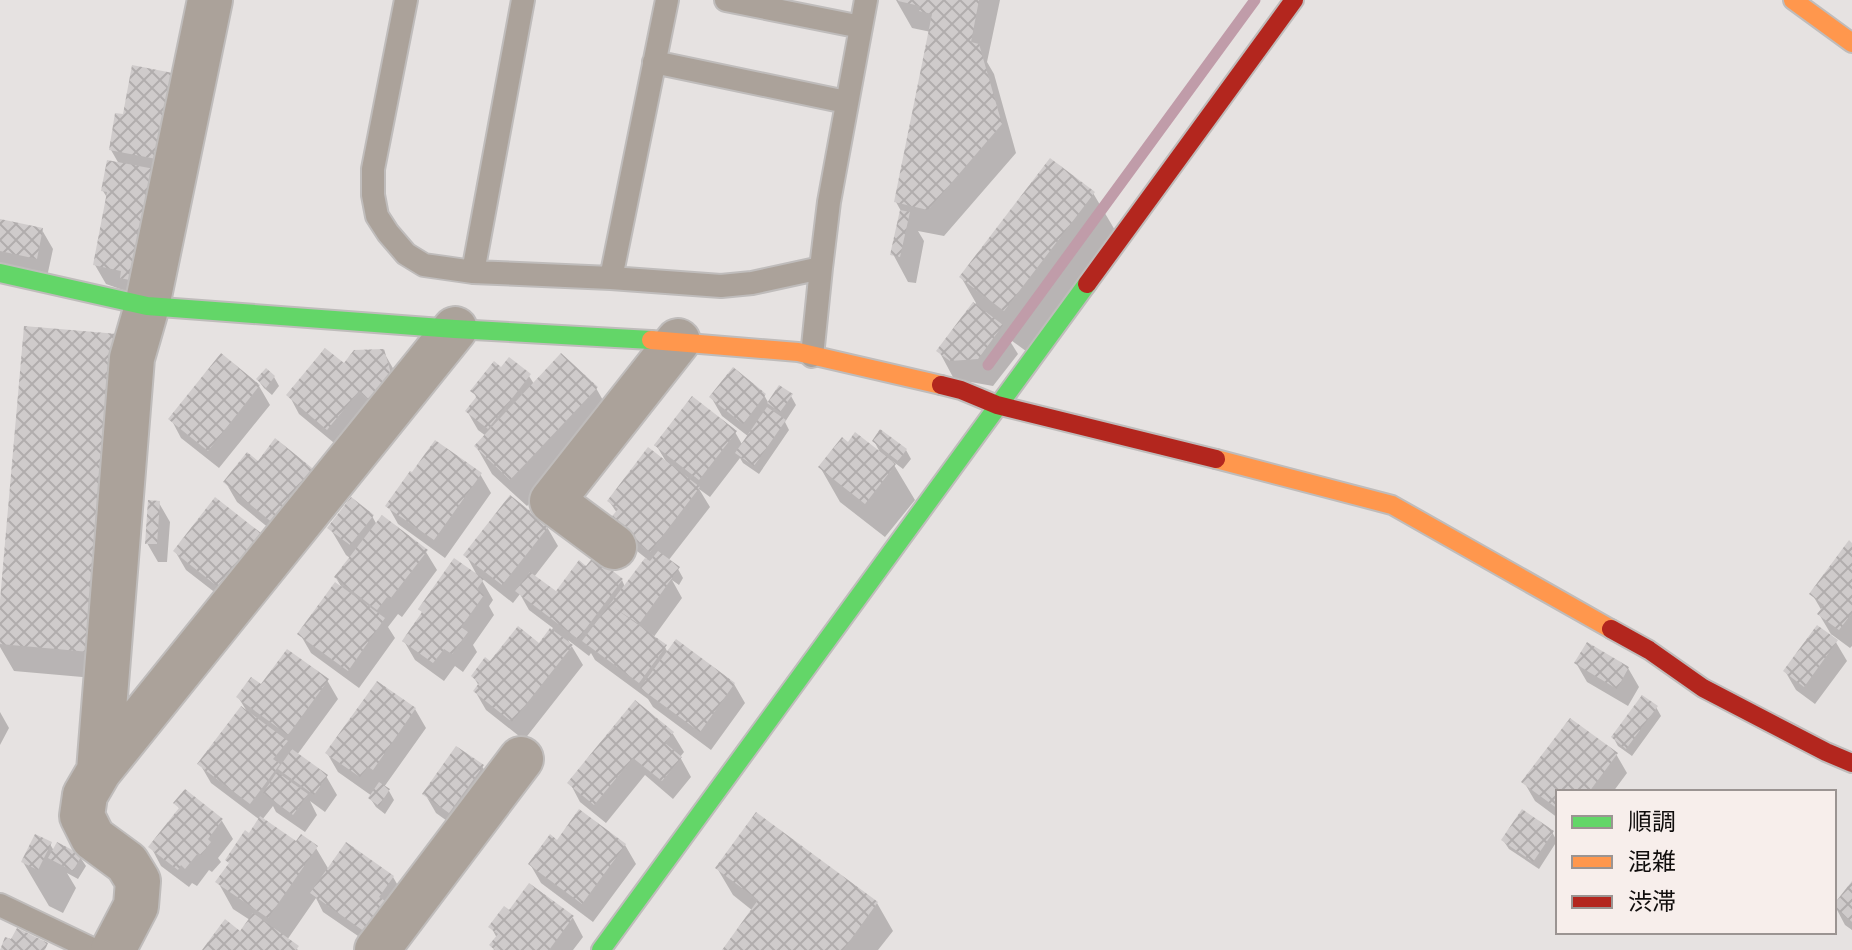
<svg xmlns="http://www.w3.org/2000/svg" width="1852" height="950" font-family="'Work Sans','Noto Sans JP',sans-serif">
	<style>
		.shadow { fill: #0003 }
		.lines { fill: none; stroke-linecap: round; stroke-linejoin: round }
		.stream { stroke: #c09ca9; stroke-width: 11 }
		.building { fill: url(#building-cross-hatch) }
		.lane-casing { stroke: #bfbcbb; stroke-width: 26 }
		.street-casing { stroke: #bfbcbb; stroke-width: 48 }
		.fast-casing { stroke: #bfbcbb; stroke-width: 22 }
		.slow-casing { stroke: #bfbcbb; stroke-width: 22 }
		.jam-casing { stroke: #bfbcbb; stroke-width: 22 }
		.lane { stroke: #aba29a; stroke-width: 22 }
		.street { stroke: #aba29a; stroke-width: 44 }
		.fast { stroke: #63d668; stroke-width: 18 }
		.slow { stroke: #ff974d; stroke-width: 18 }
		.jam { stroke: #b3261e; stroke-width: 18 }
	</style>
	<defs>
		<pattern id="building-cross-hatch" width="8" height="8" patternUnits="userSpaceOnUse" patternTransform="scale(2)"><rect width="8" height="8" fill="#cfcbcb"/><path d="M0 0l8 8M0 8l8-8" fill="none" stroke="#b1adad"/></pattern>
	</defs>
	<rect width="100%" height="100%" fill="#e6e2e1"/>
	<path class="shadow" d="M896,0H1000L987,62L994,74L1016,153L944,236L918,231L924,241L916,283L908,282L893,254L901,211L896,202L931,32L912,28Z
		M117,115L177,179L154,301L106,284L95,265L108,199L103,191L119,164L111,150Z
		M1093,193L1119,237L1030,354L1008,338L1018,354L993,386L954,379L939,351L976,303L961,277Z
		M0,221L42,230L53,249L47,277L0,267Z
		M26,328L105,679L14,671L0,647V624Z
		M383,351L394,370L339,447L299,414L289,395L344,366Z
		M502,370L529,376L534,384L596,388L612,416L527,506L492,474L476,446L486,436L478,430L467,411L477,399L473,391Z
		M274,377L279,386L272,395L264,388L258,380Z
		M259,386L270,405L219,468L181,438L171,419Z
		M764,395L769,404L791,396L796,405L785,422L789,430L759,474L743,463L740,458L710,497L699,489L710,507L668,561L678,569L683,578L679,585L672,580L682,598L653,638L665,647L668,653L734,684L745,703L711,750L653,707L648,699L595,660L591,653L589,656L568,640L583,665L524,740L486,710L475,691L479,686L473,676L490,664L539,646L553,628L529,610L520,594L513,603L480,577L493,600L489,606L494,615L473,645L477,652L463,672L455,666L444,681L415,660L404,641L479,579L466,555L547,527L558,546L534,577L556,594L622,580L625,587L647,559L622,539L617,513L609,501L667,463L656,445L735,432L743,446L749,437L722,416L711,397Z
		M874,441L906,450L911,459L903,469L891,460L915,500L885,537L840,502L820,467L882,456Z
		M248,455L286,542L237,502L226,483Z
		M480,474L491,493L445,558L398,524L388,506Z
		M215,500L235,608L186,570L175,551Z
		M159,503L170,522L167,562H158L147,543Z
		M372,516L377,525L426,552L437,570L402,617L398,614L388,627L395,638L359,688L311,653L300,634L344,591L336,578L351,559L346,555L330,528Z
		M1852,545V646L1850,648L1831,634L1847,661L1815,704L1796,690L1785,671L1835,641L1819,614L1822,611L1812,594Z
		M1576,663L1628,668L1639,687L1628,706L1587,682Z
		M327,680L338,699L297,755L326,776L337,795L325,812L310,801L317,815L305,832L276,812L273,806L262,820L297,844L316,848L329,870L393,877L404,896L377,949L323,912L316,898L287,940L298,950H205L240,933L250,920L233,909L218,882L260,820L211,783L200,764L248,713L238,697L261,687Z
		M635,703L673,734L684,752L680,757L691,777L673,799L645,775L606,823L580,802L570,783Z
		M1656,707L1661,716L1632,756L1618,746L1613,737Z
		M415,709L426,728L384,787L389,791L394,800L385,814L376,807L370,798L372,796L338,772L327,753Z
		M0,712L9,728L0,745Z
		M1616,754L1627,773L1613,792H1558V818L1535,801L1524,782Z
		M482,766L493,785L461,831L436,813L425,794Z
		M185,792L222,821L233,839L218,858L221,862L212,872L209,870L197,886L192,883L189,887L161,866L151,847L180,810L176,803Z
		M1552,832L1557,841L1539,869L1509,849L1503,840Z
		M558,842L625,845L636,864L593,922L541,883L530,864Z
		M50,844L54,851L80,857L86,866L78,879L67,873L76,888L63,913L49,906L23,862Z
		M717,868L877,903L893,931L878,950H724L753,911L733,895Z
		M1852,884V930L1845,925L1835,906Z
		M509,913L573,918L583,937L573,950H494L492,946L497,938L491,927Z"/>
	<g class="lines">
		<path class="stream" d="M988,365L1255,0"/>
	</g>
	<path class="building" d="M898,0H979L971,42L979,44L1002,124L928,210L894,202L932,14L919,11L920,6L898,1Z
		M132,65L183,75L167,161L109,150L115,113L123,114Z
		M1050,158L1095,192L1004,311L959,277Z
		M107,160L165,171L144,283L120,278L121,271L93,265L107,192L101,191Z
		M900,210L910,212L900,257L890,255Z
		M0,219L43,228L37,259L0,251Z
		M973,302L1003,325L978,359L950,361L936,351Z
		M24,326L118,334L90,652L0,644V600Z
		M325,348L344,363L354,350L384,349L393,380L373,403L359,391L327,430L286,395Z
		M221,353L260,385L208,451L168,419Z
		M561,353L598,387L510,480L474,446Z
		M509,357L531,374L488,429L465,411L477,396L470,391L494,361L501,367Z
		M733,367L766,394L743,424L709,397Z
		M266,368L275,376L266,388L256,379Z
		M779,385L793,394L780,412L767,403Z
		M692,396L737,431L699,480L654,445Z
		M767,407L786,420L754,466L735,453Z
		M880,429L907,449L898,461L872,441Z
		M855,432L896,464L865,504L818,467L842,437L848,442Z
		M275,438L317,472L274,524L223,482L247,452L258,461Z
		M435,440L482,473L434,540L385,506L410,471L412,472Z
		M648,447L700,487L650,552L609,520L618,509L607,501Z
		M510,495L549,526L502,585L463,555Z
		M215,497L266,537L223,591L173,551Z
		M351,497L374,515L350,545L327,528Z
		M148,500L160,501L157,544H145Z
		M382,515L428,550L390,599L387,597L377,610L334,577Z
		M1849,540L1852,543V613L1839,630L1817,614L1824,605L1809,594Z
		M658,551L680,567L639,624L613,607L667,645L639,683L582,641L645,558L650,561Z
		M594,556L623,579L578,639L515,591L530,572L556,591L579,560L586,566Z
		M454,558L484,579L477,589L484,595L461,627L468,632L452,654L444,649L433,663L402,641L422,612L418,609Z
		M335,582L385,618L348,671L297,634Z
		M1817,625L1838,640L1804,687L1783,671Z
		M518,626L539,643L550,628L573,645L512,722L473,691L479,683L471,676L485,657L490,661Z
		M676,639L735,683L700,732L640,688Z
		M1587,642L1629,667L1617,689L1574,663Z
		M287,649L329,679L288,735L236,697L251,677L261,684Z
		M377,681L416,708L373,770L368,767L360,777L325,753Z
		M1642,695L1658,706L1626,749L1611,737Z
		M635,700L674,732L665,743L682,757L662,781L633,758L594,805L567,783Z
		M241,706L288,741L273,759L280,764L250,804L197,764Z
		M1570,718L1618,753L1589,792H1558V809L1521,782Z
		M456,746L484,765L449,813L422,794Z
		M292,749L328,775L314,795L278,769Z
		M277,772L308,794L293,815L263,793Z
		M379,782L390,789L379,806L368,798Z
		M185,789L223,819L208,839L211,842L201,855L198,853L185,869L181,865L178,870L148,847L179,808L173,803Z
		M579,809L626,844L582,904L528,864L550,834L557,840Z
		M1522,809L1554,831L1533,862L1501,840Z
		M756,812L878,902L843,950H722L758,900L715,868Z
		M260,816L296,841L301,834L318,846L268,918L215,882L229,863L225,860L245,830L249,833Z
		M35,834L52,842L38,870L21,862Z
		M57,842L82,855L73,871L48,858Z
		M346,842L394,876L379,897L387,902L365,932L310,893Z
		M1852,881V922L1834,907V904Z
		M529,883L574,916L549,950H495L489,945L498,934L488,927L504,906L509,910Z
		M253,913L299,946L296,950H202L225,919L240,931Z
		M17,928L48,943L45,950H0L5,937L11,939Z"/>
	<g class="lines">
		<g class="lane-casing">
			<path id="lane" d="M406,0L373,169V195L377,216L388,233L406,254L424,265L473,272L611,278L721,286L752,283L821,268L829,202L866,0
				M726,0L861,27
				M654,62L846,102
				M473,272L523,0
				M611,278L667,0
				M812,356L821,268
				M0,905L94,950"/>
		</g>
		<g class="street-casing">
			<path id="street" d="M614,547L552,501L678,341
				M99,771L132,358L147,306L210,0
				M113,950L136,906L138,881L127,863L93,838L82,816L85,795L99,771L455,329
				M377,950L521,759"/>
		</g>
		<g class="fast-casing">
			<path id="fast" d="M0,273L147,306L455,329L651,340
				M601,950L1087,284"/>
		</g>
		<g class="slow-casing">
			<path id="slow" d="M1793,0L1852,43
				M651,340L798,352L941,385
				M1216,459L1392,505L1611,629"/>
		</g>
		<g class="jam-casing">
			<path id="jam" d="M1087,284L1294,0
				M941,385L961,390L997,405L1216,459
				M1611,629L1649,650L1703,688L1826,752L1852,763"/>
		</g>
		<use href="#lane" class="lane"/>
		<use href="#street" class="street"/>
		<use href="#fast" class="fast"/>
		<use href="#slow" class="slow"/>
		<use href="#jam" class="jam"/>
	</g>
	<rect x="1556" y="790" width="280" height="144" fill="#f7eeeb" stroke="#9b9492" stroke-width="2"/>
	<rect x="1572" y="816" width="40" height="12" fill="#63d668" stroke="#9b9492" stroke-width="2"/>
	<text x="1628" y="830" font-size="24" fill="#100d0c">順調</text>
	<rect x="1572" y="856" width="40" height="12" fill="#ff974d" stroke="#9b9492" stroke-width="2"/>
	<text x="1628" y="870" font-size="24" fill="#100d0c">混雑</text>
	<rect x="1572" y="896" width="40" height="12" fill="#b3261e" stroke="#9b9492" stroke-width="2"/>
	<text x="1628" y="910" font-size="24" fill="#100d0c">渋滞</text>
</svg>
